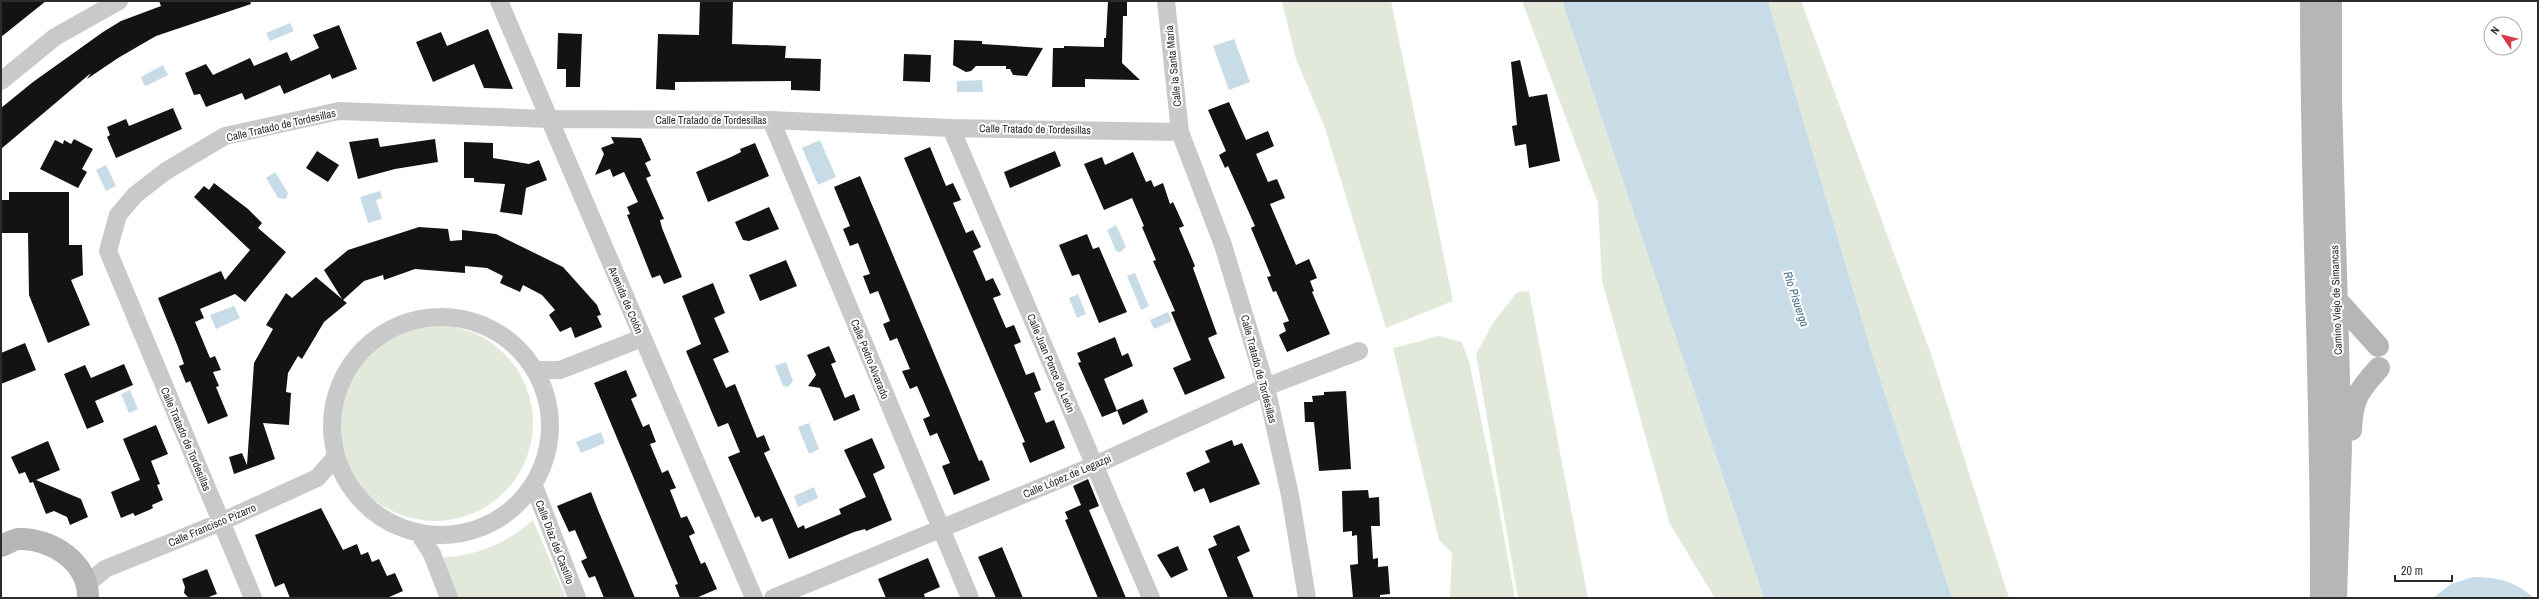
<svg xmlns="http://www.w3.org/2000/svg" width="2539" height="599" font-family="'Archivo Narrow',sans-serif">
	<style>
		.green { fill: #e2e9da }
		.water { fill: #c8dce7 }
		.building { fill: #131313 }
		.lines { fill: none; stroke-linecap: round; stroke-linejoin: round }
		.street { stroke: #c9c9c9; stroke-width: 18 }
		.secondary { stroke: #b6b6b6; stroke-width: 22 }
		.labels { text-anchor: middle; stroke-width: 4; stroke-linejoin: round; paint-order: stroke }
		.street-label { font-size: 11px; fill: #2c2c2c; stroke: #fff }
		.water-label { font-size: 12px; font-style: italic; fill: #416d87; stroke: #fff }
	</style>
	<rect width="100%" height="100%" fill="#fff"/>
	<path class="green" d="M1282,1H1391L1453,301L1386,328L1325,128L1296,59Z
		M1522,1H1562L1764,598H1715L1670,524L1602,281L1598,203Z
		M1768,1H1801L1931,354L2009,598H1952L1873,357Z
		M1529,291L1588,598H1518L1476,354L1493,323L1517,292Z
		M337 423a98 98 0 1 1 196 0a98 98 0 1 1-196 0Z
		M1439,336L1462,342L1469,361L1497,497L1515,598H1450L1452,553L1439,540L1393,348Z
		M533,520L566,598H458L441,558C476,556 506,544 533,520Z"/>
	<path class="water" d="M1562,1H1768L1873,357L1952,598H1764Z
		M290,23L294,31L270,41L266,33Z
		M1234,39L1250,82L1229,90L1213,46Z
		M163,65L168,75L146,86L143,83L141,77Z
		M982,80L983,92H957V81Z
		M820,140L836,177L818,185L802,148Z
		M106,165L116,186L106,191L96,170Z
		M275,172L288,193L286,199L278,198L266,178Z
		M380,191L382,198L376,200L382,219L368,223L360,197Z
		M1116,225L1126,247L1120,252L1116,251L1107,230Z
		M1135,273L1149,306L1141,310L1127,276Z
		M1078,294L1086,314L1077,318L1069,298Z
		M234,306L240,318L216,329L210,315Z
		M1168,312L1172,321L1154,329L1150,320Z
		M786,362L793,381L788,387L783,386L775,366Z
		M130,390L138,409L129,413L121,394Z
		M809,423L819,449L809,454L798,427Z
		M601,432L605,443L581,453L576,442Z
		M814,487L818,498L798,507L794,496Z
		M2473,577C2498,577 2515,581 2534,598H2433L2451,584Z"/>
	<path class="building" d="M1,1H46L1,37Z
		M159,1H250L251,4L156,36L118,58L87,79L91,73L1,149V108L33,82L103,32L121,21L161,6Z
		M700,1H733L732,44L786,46L785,58L821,59L820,91L791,90V81L675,82V90L656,89L658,34L699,35Z
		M1108,1H1127V16H1123L1122,63L1140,80L1085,79V87H1052L1053,48H1064V46L1104,47V38H1106Z
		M339,25L357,69L332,79L330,74L284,94L280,85L245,100L242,93L206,107L200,94L194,95L185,73L206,64L213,75L250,58L254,66L287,52L291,61L319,48L313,35Z
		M488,29L513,89L484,88L474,64L433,82L416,42L441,32L447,46Z
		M558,33L582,34L580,87H566V69H557Z
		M954,40L982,41V44L1043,48L1027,76L1013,75L1010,69H1006V66H976L971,71L966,72L953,65Z
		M904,54L931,55L930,82L903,81Z
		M1520,60L1529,97L1547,94L1560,161L1529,168L1526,144L1515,146L1512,126L1517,125L1511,62Z
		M1229,102L1246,140L1268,131L1274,146L1256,154L1268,182L1277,179L1285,198L1270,204L1296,265L1309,259L1317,278L1310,281L1314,291L1312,292L1330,334L1287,352L1279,335L1286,331L1283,323L1289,321L1276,291L1273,292L1267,277L1271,276L1251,228L1255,226L1228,166L1225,168L1219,155L1226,151L1208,110Z
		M173,108L182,129L116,158L107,137L110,135L107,127L126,119L129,126Z
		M611,137L641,138L651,160L645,163L651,176L646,178L664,219L660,220L662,228L682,277L664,284L660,275L652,278L627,215L630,214L627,207L638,202L624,172L613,177L610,169L595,175L604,154L601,148L614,143Z
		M378,138L380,147L435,139L438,162L395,169L358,179L349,142Z
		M74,139L93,149L82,169L87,172L78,188L40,169L55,140L63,144L64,140L71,144Z
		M464,142L493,143V158L529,164L539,160L547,180L526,188L522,215L500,212L505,184L474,182V178H464Z
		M755,143L769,176L708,202L696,172L731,157L741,152L740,149Z
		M930,147L946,186L953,183L961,200L953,203L966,233L973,230L981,247L973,251L986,281L993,278L1001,295L993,298L1006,328L1014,325L1021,342L1014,345L1026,375L1034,372L1041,390L1034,393L1046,423L1054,420L1065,448L1030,463L1022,443L1025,442L904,158Z
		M317,151L339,165L328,182L306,168Z
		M1055,151L1061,166L1010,188L1004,172Z
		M1133,152L1146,182L1151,180L1154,187L1163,183L1170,204L1173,202L1184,226L1179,228L1195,266L1193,268L1217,334L1208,338L1225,378L1185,395L1173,368L1191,360L1171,312L1175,311L1153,261L1156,260L1142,227L1144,226L1132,198L1104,210L1084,164L1102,157L1105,165Z
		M860,176L979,461L982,460L990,480L954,495L942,466L950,463L937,433L930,436L923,419L930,416L917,386L910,389L902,371L910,369L897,338L890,341L883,324L890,321L878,291L870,294L863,276L870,274L858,243L850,246L843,229L850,226L834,187Z
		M214,183L248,209L262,223L258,228L286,252L245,302L235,294L200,309L204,318L195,322L210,358L215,356L221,370L213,372L219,386L216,387L228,416L208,424L190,381L186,383L179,366L184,364L178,347L158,298L221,271L225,280L250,250L194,197L204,186L209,190Z
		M9,192H69V245H82L83,275L71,280L90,325L48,343L29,295L28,233H1V200H9Z
		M769,207L779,229L749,241L743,240L735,222Z
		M419,227L448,229L450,241L462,240V230L496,234L563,267L597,305L601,315L597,316L602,327L575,338L571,327L560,332L549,315L555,310L542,295L523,285L520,292L500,283L503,276L487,268L465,266V273L415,269L384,280L383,275L364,281L343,300L347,303L324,322L302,359L298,356L288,373L286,392L291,393L289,425L263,423L275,459L234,474L229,457L242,453L247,465L254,363L273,329L266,325L286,293L292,298L316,277L342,299L324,270L348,250Z
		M1087,234L1093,249L1099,247L1127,312L1099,323L1079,274L1072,276L1059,245Z
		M786,260L797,286L760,301L749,275Z
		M713,283L725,313L714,318L729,352L713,359L726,388L735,384L757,438L764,435L770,450L764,453L798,528L804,525L805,529L841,514L839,509L866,497L844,450L872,438L885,468L873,474L892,520L866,531L865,529L854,532L789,559L772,518L762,522L759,516L755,518L728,457L740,452L728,423L718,427L686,351L701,344L682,296Z
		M1115,337L1122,356L1128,353L1133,366L1104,379L1117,411L1102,417L1078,363L1081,362L1077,353Z
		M25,343L36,370L1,384V353Z
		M829,346L836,362L831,364L845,398L854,394L860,410L834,421L820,388L808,386L816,375L807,355Z
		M124,364L133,385L95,401L104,422L87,429L64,374L85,365L91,378Z
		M626,370L637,396L631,399L643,427L649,424L656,442L650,444L662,473L668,470L676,488L670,490L681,518L687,516L695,533L689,536L701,564L705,562L717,589L696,598H680L675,585L678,584L594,383Z
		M1346,391L1351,469L1319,471L1314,422H1305L1304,402H1313L1312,396L1324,395V392Z
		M1143,399L1148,412L1123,425L1117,410Z
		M156,425L168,454L151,461L160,484L157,485L163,500L152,505L153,508L149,510L135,516L133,513L121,518L111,492L140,480L123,439Z
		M1232,440L1234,446L1242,443L1260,484L1210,503L1204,488L1194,492L1186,473L1210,462L1205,451Z
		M48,441L60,470L36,480L81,499L88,517L70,525L67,517L54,511L46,514L33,482L30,483L25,472L19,474L11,457Z
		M1088,479L1099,506L1089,510L1126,598H1098L1065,520L1068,519L1065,512L1081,505L1073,486Z
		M1368,490L1369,498L1379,497L1380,526H1371L1373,559L1378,558V567L1388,566L1390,594L1380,595V598H1353L1350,565L1358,564L1357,535L1352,536V531L1343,532L1342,491Z
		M591,492L598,510L635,598H604L595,576L589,578L581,561L587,558L575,530L569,532L557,506Z
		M321,508L343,550L357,544L361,555L368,552L372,562L379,559L387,576L395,573L403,591L387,598H290L284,583L275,587L255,535Z
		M1239,525L1250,551L1237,557L1254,598H1228L1208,549L1217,545L1213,536Z
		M1178,546L1188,570L1171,578L1157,555Z
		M1002,547L1023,598H996L978,557Z
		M928,558L940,587L924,594L925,598H886L878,579Z
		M207,569L217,594L206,598H189L184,593L185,587L182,579Z"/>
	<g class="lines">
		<path class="street" d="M499,1L754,598
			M1166,1L1180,132L1223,245L1266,387L1290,495L1307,598
			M1,81L55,37L119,1
			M771,120L970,598
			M951,128L1151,598
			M332 426a109 109 0 1 1 218 0a109 109 0 1 1-218 0Z
			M536,370H560L642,338
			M534,486L577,598
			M418,532L432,554L449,598
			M87,584L105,569L221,522L317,478L335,458
			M253,598L108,251L118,215L135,195L166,171L225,136L339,111L549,119L771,120L951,128L1180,132
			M773,598L1095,465L1266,387L1359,351"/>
		<path class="secondary" d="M2311,1C2311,200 2322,399 2321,598
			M2331,1V99L2341,448L2336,598
			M2336,299L2378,346
			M2351,430C2352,399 2359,390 2379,368
			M1,546C6,544 13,540 18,539C51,538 89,562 88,598"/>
	</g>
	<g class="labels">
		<g class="street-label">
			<text transform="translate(1173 66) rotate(-96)" y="4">Calle la Santa María</text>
			<text x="711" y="124">Calle Tratado de Tordesillas</text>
			<text transform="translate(281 125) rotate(-13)" y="4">Calle Tratado de Tordesillas</text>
			<text transform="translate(1035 129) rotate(1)" y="4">Calle Tratado de Tordesillas</text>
			<text transform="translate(626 300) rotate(67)" y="4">Avenida de Colón</text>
			<text transform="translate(2336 300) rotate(-92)" y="4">Camino Viejo de Simancas</text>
			<text transform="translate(870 359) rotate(68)" y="4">Calle Pedro Alvarado</text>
			<text transform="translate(1051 363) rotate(67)" y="4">Calle Juan Ponce de León</text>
			<text transform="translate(1259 369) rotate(75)" y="4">Calle Tratado de Tordesillas</text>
			<text transform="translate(186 439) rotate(67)" y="4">Calle Tratado de Tordesillas</text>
			<text transform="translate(1067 476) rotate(-23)" y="4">Calle López de Legazpi</text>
			<text transform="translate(212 525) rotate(-23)" y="4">Calle Francisco Pizarro</text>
			<text transform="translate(555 542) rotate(69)" y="4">Calle Díaz del Castillo</text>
		</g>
		<g class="water-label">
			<text transform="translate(1796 299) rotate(72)" y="4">Río Pisuerga</text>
		</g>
	</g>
	<rect width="2539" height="599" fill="none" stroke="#2c2c2c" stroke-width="4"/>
	<g transform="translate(2503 36) rotate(305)"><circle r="19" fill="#ffffff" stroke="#ababab"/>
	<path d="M0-3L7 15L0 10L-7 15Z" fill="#d63b49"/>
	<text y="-6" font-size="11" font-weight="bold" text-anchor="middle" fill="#2c2c2c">N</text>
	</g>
	<path d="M2395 575v6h57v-6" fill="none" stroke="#2c2c2c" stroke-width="2"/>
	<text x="2401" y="575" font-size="12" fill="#2c2c2c" stroke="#ffffff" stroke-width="3" paint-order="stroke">20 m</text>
</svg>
